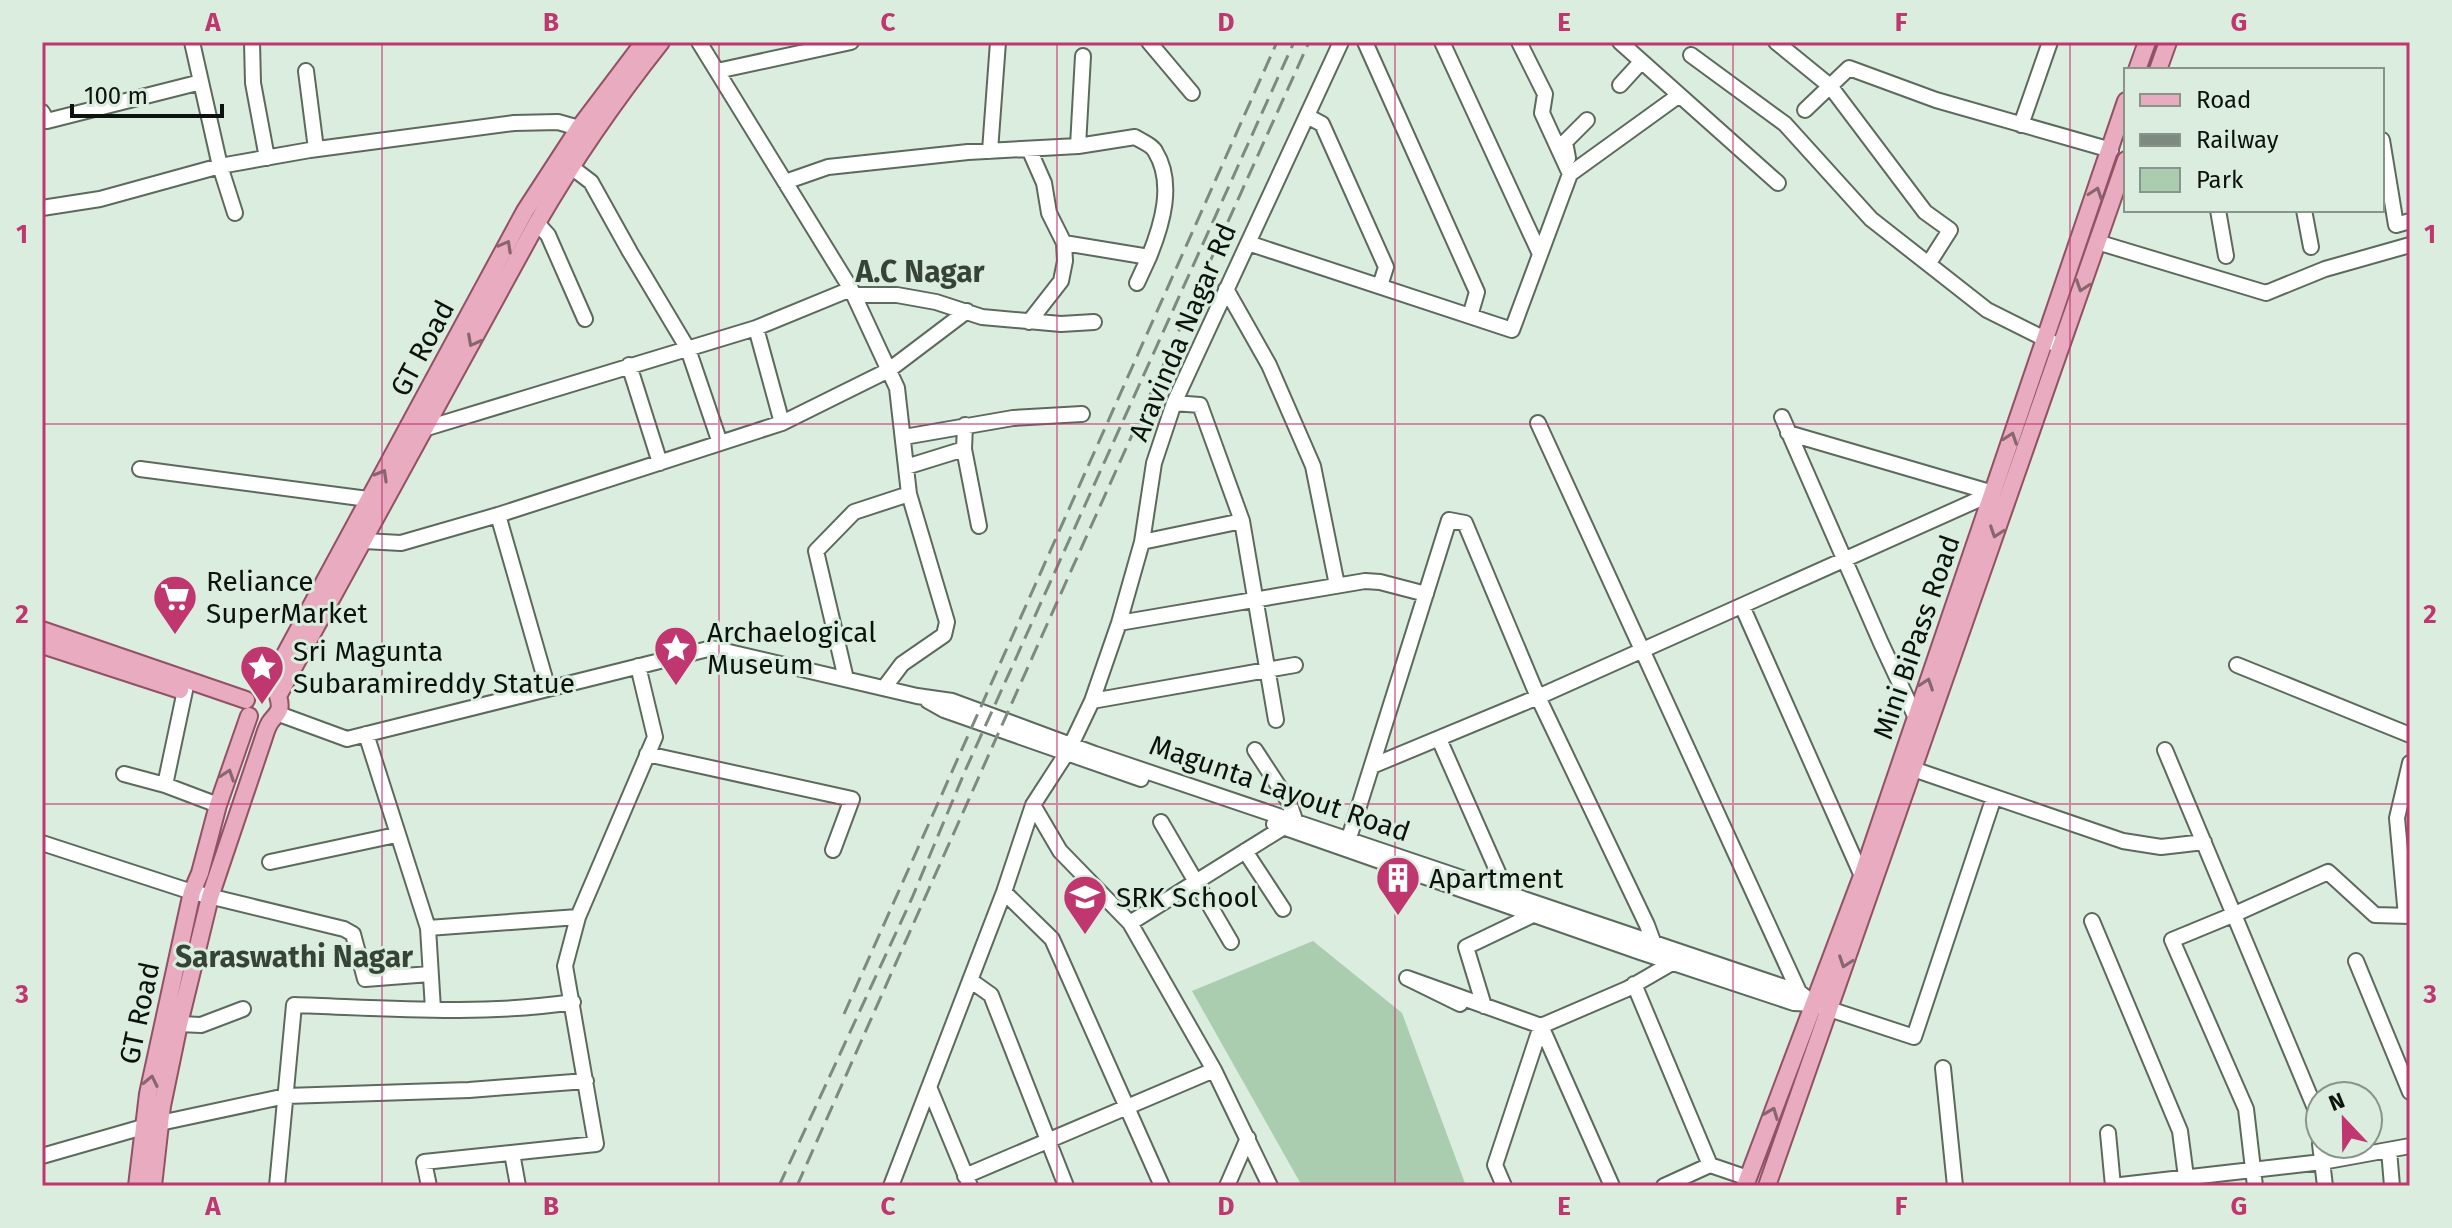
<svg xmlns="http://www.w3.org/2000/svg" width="2452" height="1228" font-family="'Fira Sans',sans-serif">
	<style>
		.green { fill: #a9cdae }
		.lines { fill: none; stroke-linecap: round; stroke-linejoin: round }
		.minor-casing { stroke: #5b6a5d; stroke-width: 18 }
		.major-casing { stroke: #925165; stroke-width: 20 }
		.minor { stroke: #fff; stroke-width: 14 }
		.major { stroke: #e9abbf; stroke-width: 16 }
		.rail { stroke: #7d8a80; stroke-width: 3; stroke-dasharray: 16 8; stroke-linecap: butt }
		.oneway { stroke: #86666f }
		.grid { fill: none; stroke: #c0366f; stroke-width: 2; stroke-opacity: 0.55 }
		.labels { text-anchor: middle; stroke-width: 6; stroke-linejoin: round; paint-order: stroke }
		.street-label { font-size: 28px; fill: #0c120d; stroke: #dbedde }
		.poi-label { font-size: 28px; fill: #0c120d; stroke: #dbedde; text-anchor: start }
		.neighbourhood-label { font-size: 30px; font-weight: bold; fill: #364438; stroke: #dbedde }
		.neatline { fill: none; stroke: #c0366f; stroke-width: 3 }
		.grid-label { font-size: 26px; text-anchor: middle; font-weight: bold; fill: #c0366f }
	</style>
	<rect width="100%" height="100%" fill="#dbedde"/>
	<path class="green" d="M1313,941L1402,1013L1466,1186H1302L1192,991Z"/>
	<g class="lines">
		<g class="minor-casing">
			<path id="minor" d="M192,42L220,166L235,213
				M252,42L253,83L267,158
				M699,42L851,289L897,388L909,494L947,622L944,635L902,664L884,688
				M1149,42L1192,93
				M1365,42L1477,292L1470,316
				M1442,42L1540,254
				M1519,42L1545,94L1542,113L1570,174
				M1620,42L1778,183
				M1776,42L1830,86L1925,212L1950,230L1929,263
				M1691,55L1785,124L1871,219L1987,310L2055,344
				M306,71L316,149
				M717,71L851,42
				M1620,85L1641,62
				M1805,110L1849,68L1936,100L2111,150
				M42,112L47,121L201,82
				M1307,116L1322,124L1386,267L1380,286
				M2021,125L2050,42
				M2382,140L2396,225L2410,221
				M1078,146L1083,56
				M1029,149L1044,183L1049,213L1064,243L1065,261L1061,281L1029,322
				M990,151L998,42
				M1568,158L1565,142L1587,120
				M570,166L591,182L630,252L688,349L720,443
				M785,182L828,167L968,152L1078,146L1135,137C1141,141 1152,145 1155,151C1175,183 1162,225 1149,257L1064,243
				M42,208L100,199L220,166L310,150L514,123L558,122L579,128
				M2218,210L2226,256
				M2304,210L2311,247
				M537,223L548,235L585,319
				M2097,242L2266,293L2325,269L2410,245
				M1248,243L1512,330L1570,174L1678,96
				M1137,283L1149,257
				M1226,289L1269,365L1313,466L1337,585
				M854,295H897L936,302L982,317L1061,324L1094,322
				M756,328L782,423
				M629,365L660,463
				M1174,403L1200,405L1242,521L1276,720
				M1782,417L1881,643L1916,718
				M1538,423L1799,992
				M965,425L964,449L979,526
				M427,428L756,328L851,289
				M904,437L1013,418L1082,414
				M906,467L964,449
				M140,469L368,499L377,504
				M498,515L548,689
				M364,541L401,543L498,515L782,423L889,370L967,311
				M1142,542L1242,521
				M1742,606L1862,876
				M1119,623L1365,581L1380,582L1426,594
				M2237,665L2410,735
				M846,679L816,551L854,512L909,494
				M928,701L944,710L1001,730L1141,779
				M1092,701L1295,665
				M279,714L347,739L712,648L917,696L952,701L1095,754L1799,992L1814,1004
				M366,734L428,928L433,1009
				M1439,739L1500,877L1504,892
				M1071,745L1092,701L1119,623L1142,542L1154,463L1174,403L1341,42
				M1255,750L1289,802L1295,820
				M2165,750L2317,1113L2320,1140
				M647,754L852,799L833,850
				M1372,766L1538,697L1993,493L1788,433
				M1913,769L2123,841L2161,847L2204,842
				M124,774L165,785L218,805
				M165,785L187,681
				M1033,805L1060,851L1130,923L1214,1070L1270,1186
				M1161,822L1231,942
				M1274,824L1640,952L1794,1003L1814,1004L1914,1037L1994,797
				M1349,838L1449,520L1465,523L1538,697L1647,925L1654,944
				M42,843L192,892L344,929L353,934L365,979L430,974
				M1245,851L1283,909
				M270,862L396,835
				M1004,892L1052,939L1162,1186
				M2406,916L2397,818L2410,763
				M2092,921L2180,1131L2186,1177
				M1130,923L1284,827
				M428,928L578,917
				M2356,961L2410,1092
				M970,980L991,995L1066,1186
				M1634,984L1710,1165L1664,1186
				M1460,1004L1407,978L1541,1026L1612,1186
				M1484,1006L1466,947L1533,915
				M179,1024L201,1025L243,1009
				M1943,1068L1955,1186
				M929,1087L970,1186
				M160,1123L286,1096L469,1090L586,1081
				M2108,1133L2113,1186
				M2320,1144L2325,1186
				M2389,1150L2392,1186
				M512,1153L518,1186
				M42,1156L143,1127
				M1710,1165L1748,1178
				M965,1176L1214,1070
				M277,1186L294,1005C386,1008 481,1016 573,1002
				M429,1186L424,1162L596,1144L565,966L578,917L655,737L638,666
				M891,1186L1004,892L1033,805L1066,754
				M1227,1186L1248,1138
				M1504,1186L1495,1165L1541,1026L1627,989L1672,963
				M2112,1186L2322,1162L2410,1146
				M2255,1186L2246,1109L2172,940L2235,914L2328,872L2375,915L2410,916"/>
		</g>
		<g class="major-casing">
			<path id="major" d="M2137,70L2147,42
				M2158,70L2168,42
				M42,630L246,700
				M42,645L180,690
				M260,688L282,660L525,211L579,128L644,42
				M137,1186L148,1094L192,892L200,873L218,805L249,716
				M153,1186L162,1106L179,1024L210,897L263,740C265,734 267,726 271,721C279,712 282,709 278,696L537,223C574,159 615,100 661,42
				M1745,1186L1862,876L2126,101
				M1767,1186L2126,160"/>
		</g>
		<use href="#minor" class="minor"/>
		<use href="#major" class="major"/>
		<path class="rail" d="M844,1014L1277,42
			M779,1186L912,898L965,771L1294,42
			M797,1186C966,804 1137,423 1309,42"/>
	</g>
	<defs><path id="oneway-chevron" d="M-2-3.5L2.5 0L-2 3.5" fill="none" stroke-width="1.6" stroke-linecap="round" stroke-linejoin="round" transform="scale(2)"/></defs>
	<g class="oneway">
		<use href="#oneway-chevron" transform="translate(2096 193) rotate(-71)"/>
		<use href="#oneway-chevron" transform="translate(506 246) rotate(-61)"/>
		<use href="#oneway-chevron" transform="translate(2082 286) rotate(109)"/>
		<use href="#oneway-chevron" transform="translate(473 341) rotate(118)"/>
		<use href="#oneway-chevron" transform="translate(2011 438) rotate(-71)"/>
		<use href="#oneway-chevron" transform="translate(382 475) rotate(-60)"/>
		<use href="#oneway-chevron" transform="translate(1996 532) rotate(109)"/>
		<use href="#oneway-chevron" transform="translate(1927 684) rotate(-71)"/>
		<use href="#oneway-chevron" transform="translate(228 775) rotate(-71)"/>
		<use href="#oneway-chevron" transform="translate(1845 962) rotate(109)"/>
		<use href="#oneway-chevron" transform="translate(151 1081) rotate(-78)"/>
		<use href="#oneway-chevron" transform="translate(1772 1113) rotate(-69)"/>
	</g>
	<path class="grid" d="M382,42V1186M719,42V1186M1057,42V1186M1395,42V1186M1733,42V1186M2070,42V1186M42,424H2410M42,804H2410"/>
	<defs>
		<g id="supermarket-pin" transform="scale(2.3)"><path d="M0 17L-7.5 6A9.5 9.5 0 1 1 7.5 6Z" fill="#c0366f" stroke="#dbedde"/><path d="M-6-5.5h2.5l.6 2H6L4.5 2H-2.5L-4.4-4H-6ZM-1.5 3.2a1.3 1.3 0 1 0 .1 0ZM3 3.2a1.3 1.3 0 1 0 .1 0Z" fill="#fff"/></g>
		<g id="sight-pin" transform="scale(2.3)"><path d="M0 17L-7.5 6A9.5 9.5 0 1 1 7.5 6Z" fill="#c0366f" stroke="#dbedde"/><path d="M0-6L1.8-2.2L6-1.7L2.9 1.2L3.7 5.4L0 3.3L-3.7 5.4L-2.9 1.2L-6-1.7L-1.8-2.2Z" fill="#fff"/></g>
		<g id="building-pin" transform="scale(2.3)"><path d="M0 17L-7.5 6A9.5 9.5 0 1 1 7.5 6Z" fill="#c0366f" stroke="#dbedde"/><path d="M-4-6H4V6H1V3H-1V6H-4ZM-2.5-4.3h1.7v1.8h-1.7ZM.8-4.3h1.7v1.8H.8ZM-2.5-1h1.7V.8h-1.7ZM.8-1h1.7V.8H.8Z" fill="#fff"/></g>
		<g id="school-pin" transform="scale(2.3)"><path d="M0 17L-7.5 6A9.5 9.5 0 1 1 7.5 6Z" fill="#c0366f" stroke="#dbedde"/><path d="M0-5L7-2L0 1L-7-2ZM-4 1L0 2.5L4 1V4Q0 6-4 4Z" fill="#fff"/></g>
	</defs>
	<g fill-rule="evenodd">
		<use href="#supermarket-pin" x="175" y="597"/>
		<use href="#sight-pin" x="676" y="648"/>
		<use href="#sight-pin" x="262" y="667"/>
		<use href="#building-pin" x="1398" y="878"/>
		<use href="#school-pin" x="1085" y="897"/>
	</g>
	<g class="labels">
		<g class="street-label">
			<text transform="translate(1182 332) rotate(-67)" y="10">Aravinda Nagar Rd</text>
			<text transform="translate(422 348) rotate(-62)" y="10">GT Road</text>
			<text transform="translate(1916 637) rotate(-71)" y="10">Mini BiPass Road</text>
			<text transform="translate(1280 788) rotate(19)" y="10">Magunta Layout Road</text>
			<text transform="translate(139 1013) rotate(-78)" y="10">GT Road</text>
		</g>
		<g class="poi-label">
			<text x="206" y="591">Reliance<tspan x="206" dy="32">SuperMarket</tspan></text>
			<text x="707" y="642">Archaelogical<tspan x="707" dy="32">Museum</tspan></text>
			<text x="293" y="661">Sri Magunta<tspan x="293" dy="32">Subaramireddy Statue</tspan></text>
			<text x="1429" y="888">Apartment</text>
			<text x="1116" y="907">SRK School</text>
		</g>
		<g class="neighbourhood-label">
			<text x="920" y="282">A.C Nagar</text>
			<text x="294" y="967">Saraswathi Nagar</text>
		</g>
	</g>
	<rect width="2452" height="1228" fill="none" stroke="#dbedde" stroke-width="88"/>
	<rect x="2124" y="68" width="260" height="144" fill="#dbedde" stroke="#88958a" stroke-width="2"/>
	<rect x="2140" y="94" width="40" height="12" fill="#e9abbf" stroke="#88958a" stroke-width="2"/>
	<text x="2196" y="108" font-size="24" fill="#0c120d">Road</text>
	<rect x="2140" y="134" width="40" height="12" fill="#7d8a80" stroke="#88958a" stroke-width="2"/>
	<text x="2196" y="148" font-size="24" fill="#0c120d">Railway</text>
	<rect x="2140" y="168" width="40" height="24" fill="#a9cdae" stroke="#88958a" stroke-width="2"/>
	<text x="2196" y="188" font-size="24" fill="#0c120d">Park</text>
	<g transform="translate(2344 1120) rotate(338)"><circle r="38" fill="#dbedde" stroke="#88958a" stroke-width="2"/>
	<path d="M0-6L14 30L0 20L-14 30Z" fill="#c0366f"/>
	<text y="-12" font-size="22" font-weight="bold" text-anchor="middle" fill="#0c120d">N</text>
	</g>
	<path d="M72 104v12h150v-12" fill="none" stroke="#0c120d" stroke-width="4"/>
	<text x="84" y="104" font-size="24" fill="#0c120d" stroke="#dbedde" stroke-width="6" paint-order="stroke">100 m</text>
	<rect x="44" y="44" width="2364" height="1140" class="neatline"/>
	<g class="grid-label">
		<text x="213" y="31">A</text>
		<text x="551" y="31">B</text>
		<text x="888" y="31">C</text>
		<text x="1226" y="31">D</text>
		<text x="1564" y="31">E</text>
		<text x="1901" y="31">F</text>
		<text x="2239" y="31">G</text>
		<text x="22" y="243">1</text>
		<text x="2430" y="243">1</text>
		<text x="22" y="623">2</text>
		<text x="2430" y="623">2</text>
		<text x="22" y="1003">3</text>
		<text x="2430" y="1003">3</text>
		<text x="213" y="1215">A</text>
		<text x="551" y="1215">B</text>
		<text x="888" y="1215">C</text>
		<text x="1226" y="1215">D</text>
		<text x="1564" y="1215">E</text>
		<text x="1901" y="1215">F</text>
		<text x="2239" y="1215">G</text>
	</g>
</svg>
